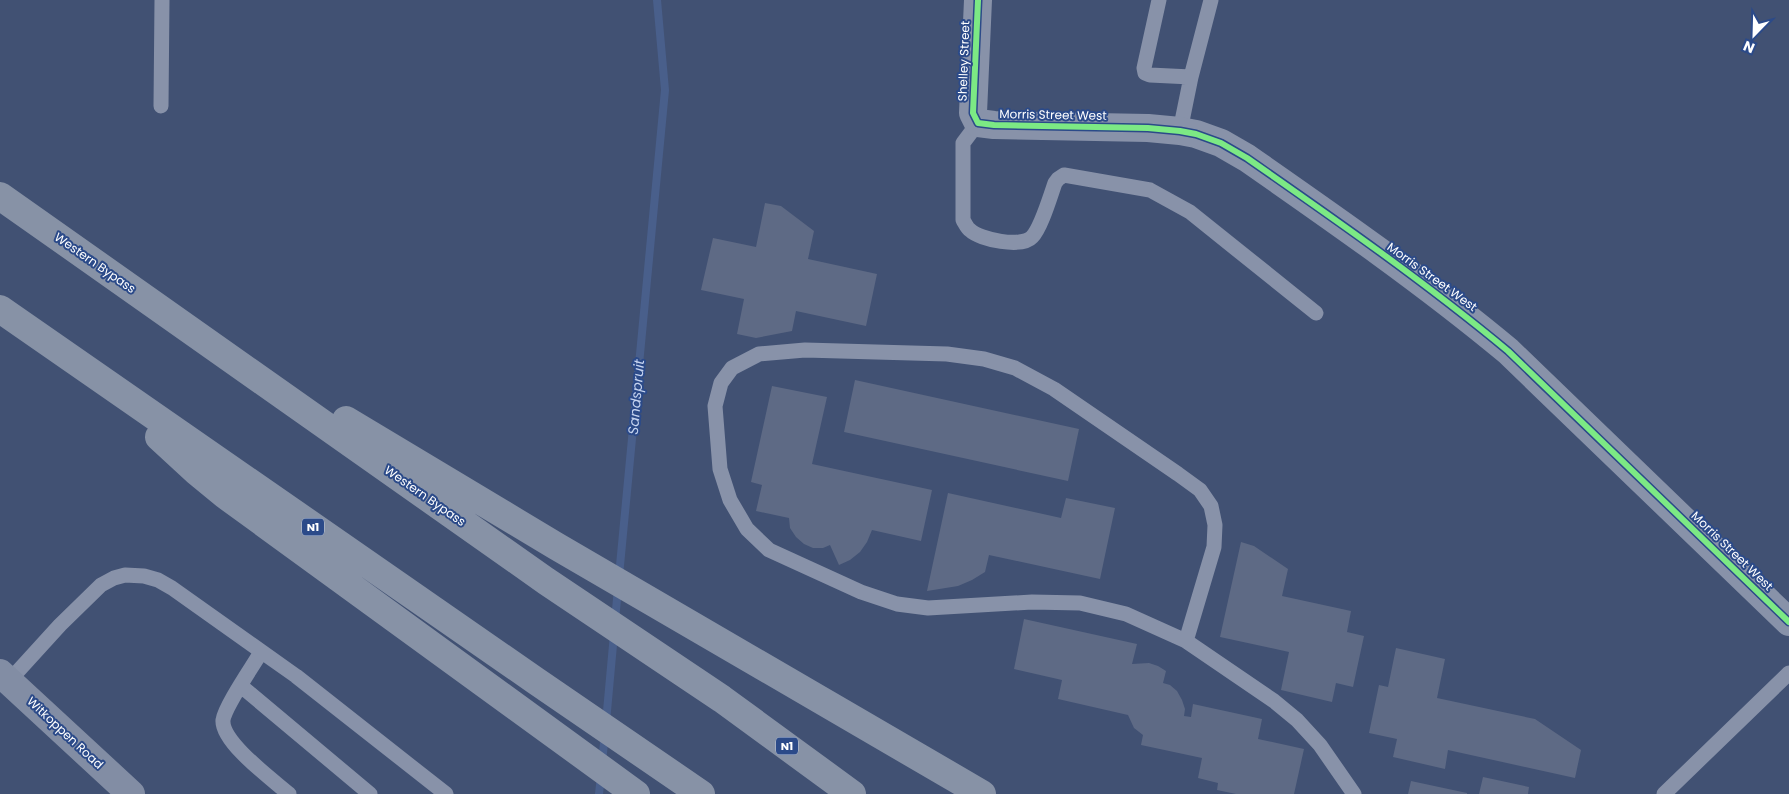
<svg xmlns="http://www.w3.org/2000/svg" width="1789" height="794" font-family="Poppins,sans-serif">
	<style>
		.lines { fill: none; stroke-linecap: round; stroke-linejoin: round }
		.stream { stroke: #495f8b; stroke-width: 8 }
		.building { fill: #5e6a85 }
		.service { stroke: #8892a9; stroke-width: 15 }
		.minor { stroke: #8892a9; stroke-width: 28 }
		.secondary { stroke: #828da4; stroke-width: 28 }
		.motorway { stroke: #8792a6; stroke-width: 28 }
		.cycleway-casing { stroke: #2b4a89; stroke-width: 9 }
		.cycleway { stroke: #7ce984; stroke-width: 6 }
		.labels { text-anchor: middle; stroke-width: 4; stroke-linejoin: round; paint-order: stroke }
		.shield { fill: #2b4a89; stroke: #bfc9dc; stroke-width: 1 }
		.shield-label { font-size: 11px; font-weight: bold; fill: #fff }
		.street-label { font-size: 12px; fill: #fff; stroke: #2b4a89 }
		.water-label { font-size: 14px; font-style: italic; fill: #c5d3ef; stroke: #2b4a89 }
	</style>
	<rect width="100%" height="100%" fill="#415173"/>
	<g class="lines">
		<path class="stream" d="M619,576L665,90L657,0
			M615,620L618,589
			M606,722L614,634
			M602,762L605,734
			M599,794L601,776"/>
	</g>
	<path class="building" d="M765,203L781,206L814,231L808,259L877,274L866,326L796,311L792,331L756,338L737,334L744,299L701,290L713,238L756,247Z
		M855,380L1079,429L1068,481L844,432Z
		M772,386L827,397L812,464L932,490L921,541L872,530L867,542L860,552L850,560L839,565L830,545L823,548H813L804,544L796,537L790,528L789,518L756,511L762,485L751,482Z
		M948,493L1061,518L1066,498L1115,508L1100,579L989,555L985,572L972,580L958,586L927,591Z
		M1241,542L1254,546L1288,569L1282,596L1351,611L1347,632L1364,636L1353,687L1336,683L1332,702L1281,690L1289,652L1220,637Z
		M1024,619L1137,644L1132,664L1149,663L1158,666L1166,671L1163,683L1170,685L1177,691L1182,700L1185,709L1184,716L1191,717L1193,704L1262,719L1258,739L1304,749L1294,794H1236L1217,790L1218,783L1198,778L1202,758L1141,745L1143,735L1134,728L1128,715L1058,699L1062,680L1014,669Z
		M1396,648L1445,659L1437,698L1535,719L1581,750L1575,778L1448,750L1445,769L1393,757L1397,739L1369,733L1379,685L1388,687Z
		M1483,777L1529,787L1528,794H1479Z
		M1411,781L1467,793V794H1408Z"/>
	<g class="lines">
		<path class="service" d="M1159,0L1144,68L1145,73L1150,75L1191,77
			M161,106L162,0
			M978,123L963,143V220C965,223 967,228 970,230C980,240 1022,248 1032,237C1041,228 1050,197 1055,183L1058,179L1064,175L1150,190L1190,212L1316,313
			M1180,131L1191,77L1211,0
			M1186,641L1214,547L1215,525L1211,506L1200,490L1178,474L1054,389L1015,368L984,359L947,354L805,350L759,354L732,368L721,383L715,406L720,469L730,500L747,529L769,550L861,592L897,604L928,608L1032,602L1080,603L1126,614L1186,641L1274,701L1297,720L1320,745L1354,794
			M261,652C253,666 225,706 223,720C221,742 273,780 289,794
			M9,681L60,625L101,585L114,578L125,575L144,576L158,580L172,588L296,676L446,794
			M241,686L370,794
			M1664,794L1789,673"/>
		<path class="minor" d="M978,0L973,113L978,123L994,125L1148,128L1180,131L1196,134L1221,143L1247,158C1336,220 1425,282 1508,351L1789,622"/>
		<path class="secondary" d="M0,673L131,794"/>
		<path class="motorway" d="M0,196L546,581L722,699L852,794
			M0,309L536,681L701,794
			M346,420L556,546L982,794
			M159,437L197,472L225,495L636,794"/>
		<g class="cycleway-casing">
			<path id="cycleway" d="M978,0L973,113L978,123L994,125L1148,128L1180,131L1196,134L1221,143L1247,158C1336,220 1425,282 1508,351L1789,622"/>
		</g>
		<use href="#cycleway" class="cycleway"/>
	</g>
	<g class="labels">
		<g class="shield">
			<rect x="302" y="518.5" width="22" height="17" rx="4"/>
			<rect x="776" y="737.5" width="22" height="17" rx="4"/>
		</g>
		<g class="shield-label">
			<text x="313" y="531">N1</text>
			<text x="787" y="750">N1</text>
		</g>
		<g class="street-label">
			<text transform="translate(964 61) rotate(-88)" y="4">Shelley Street</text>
			<text transform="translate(1053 115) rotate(1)" y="4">Morris Street West</text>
			<text transform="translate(95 263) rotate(35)" y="4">Western Bypass</text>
			<text transform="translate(1432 277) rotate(36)" y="4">Morris Street West</text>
			<text transform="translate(425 496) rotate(35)" y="4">Western Bypass</text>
			<text transform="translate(1732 551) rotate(44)" y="4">Morris Street West</text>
			<text transform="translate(65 733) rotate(43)" y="4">Witkoppen Road</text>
		</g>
		<g class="water-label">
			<text transform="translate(636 397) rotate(-85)" y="5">Sandspruit</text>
		</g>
	</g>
	<g transform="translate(1754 35) rotate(203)" stroke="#2b4a89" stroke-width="4" paint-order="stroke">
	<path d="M0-4L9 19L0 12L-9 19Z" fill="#ffffff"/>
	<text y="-8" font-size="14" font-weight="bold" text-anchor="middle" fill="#ffffff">N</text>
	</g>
</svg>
